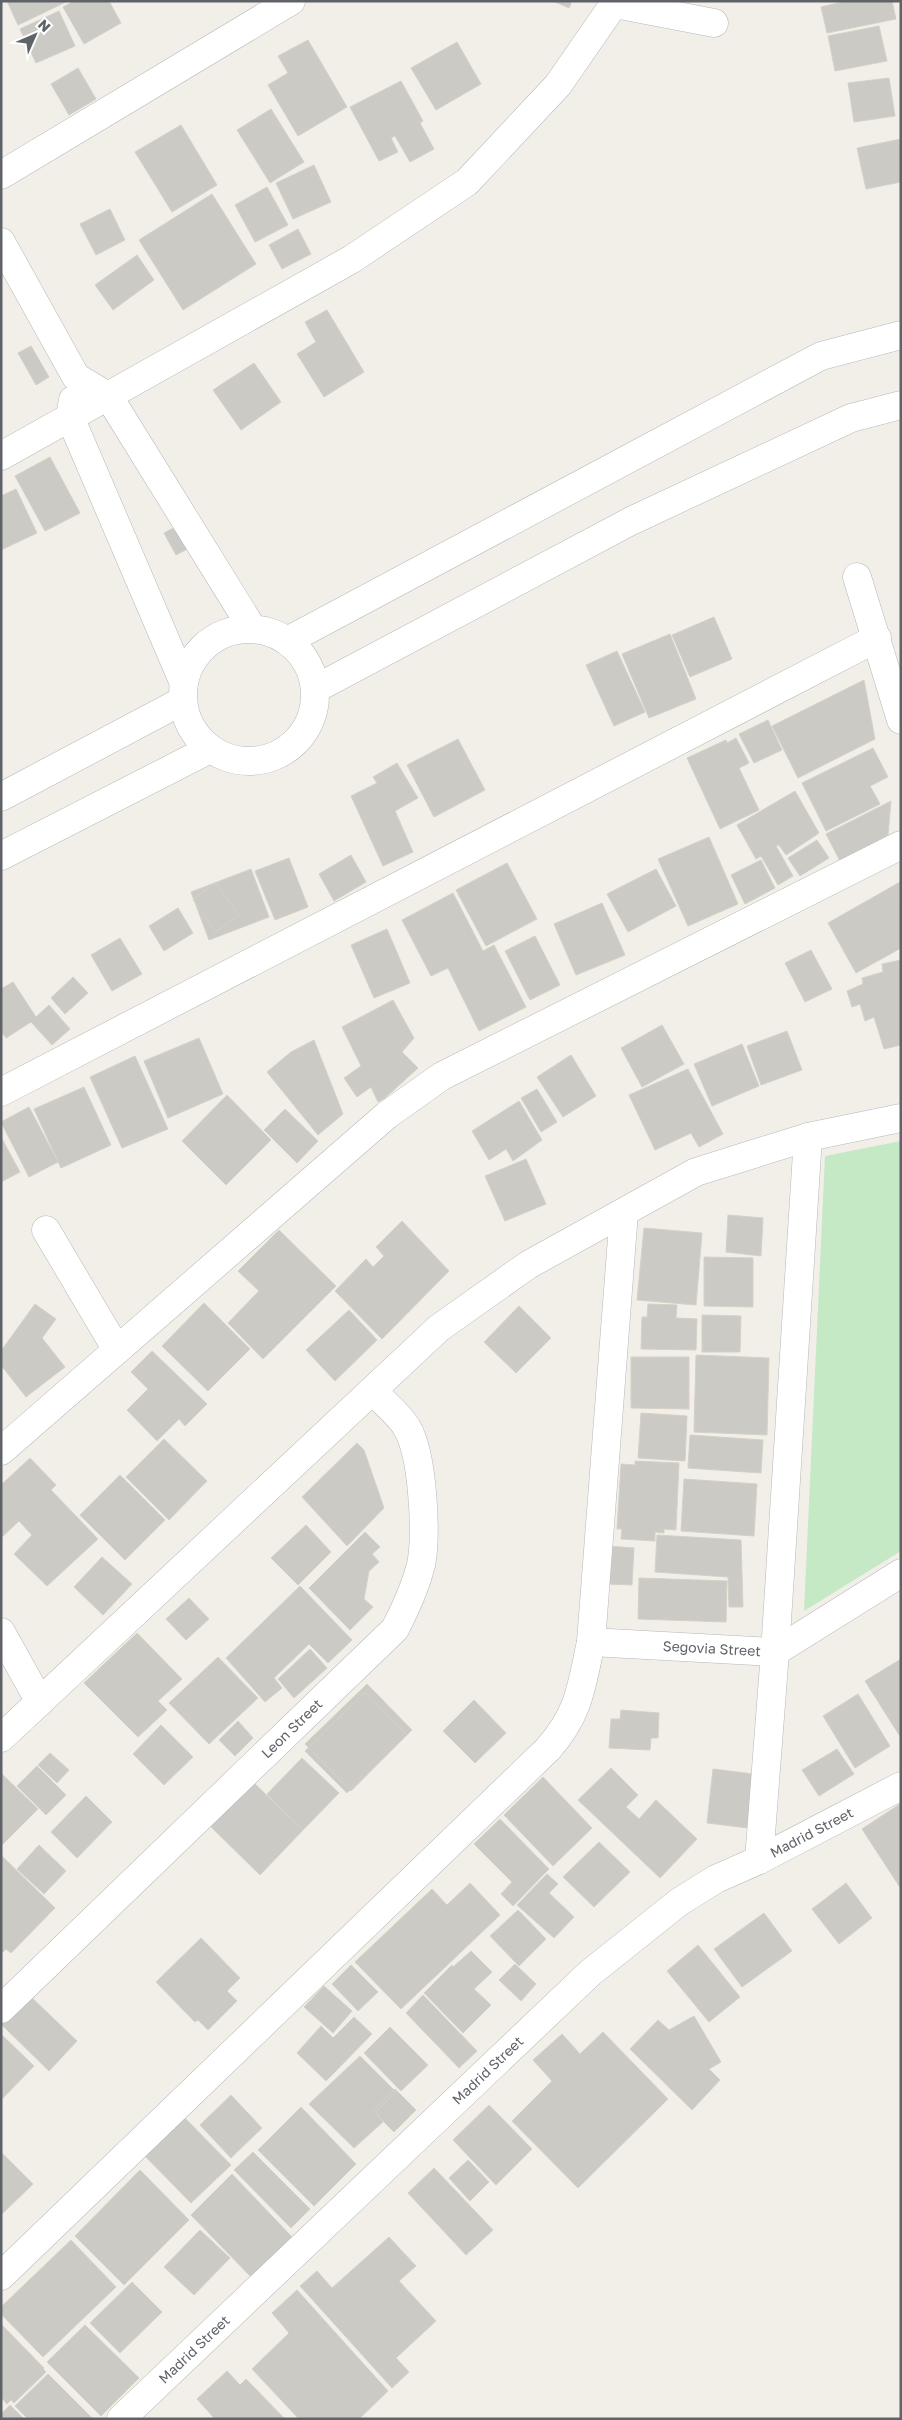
<svg xmlns="http://www.w3.org/2000/svg" width="902" height="2420" font-family="'Golos Text',sans-serif">
	<style>
		.green { fill: #c5e8c5 }
		.building { fill: #cccac5; stroke: #d6d1c6 }
		.lines { fill: none; stroke-linecap: round; stroke-linejoin: round }
		.minor-casing { stroke: #b5b8bc; stroke-width: 29 }
		.tertiary-casing { stroke: #b5b8bc; stroke-width: 29 }
		.minor { stroke: #fff; stroke-width: 28 }
		.tertiary { stroke: #fff; stroke-width: 28 }
		.labels { text-anchor: middle; stroke-width: 4; stroke-linejoin: round; paint-order: stroke }
		.street-label { font-size: 14px; fill: #5f6368; stroke: #fff }
	</style>
	<rect width="100%" height="100%" fill="#f1efe8"/>
	<path class="green" d="M901,1141V1551L804,1611L825,1156Z"/>
	<path class="building" d="M7,1H68L18,25Z
		M74,1H109L121,23L84,44L63,7Z
		M553,1H572L569,8Z
		M846,1H892L896,19L827,33L821,7Z
		M59,11L75,46L36,63L20,29Z
		M879,26L887,61L835,71L828,36Z
		M308,40L347,107L298,136L268,85L288,73L278,56Z
		M457,42L481,84L436,110L411,68Z
		M78,68L96,99L69,115L51,84Z
		M889,78L895,116L854,122L848,83Z
		M401,81L423,121L420,123L434,149L410,162L395,136L391,138L398,152L379,161L350,107Z
		M271,109L304,162L270,183L237,130Z
		M181,125L217,185L172,212L135,152Z
		M901,139V182L866,189L857,148Z
		M314,165L331,202L293,219L276,183Z
		M267,187L288,225L255,242L235,205Z
		M212,194L256,264L183,310L139,240Z
		M110,209L125,240L96,255L80,224Z
		M298,229L311,254L282,269L269,245Z
		M137,255L154,280L113,310L95,285Z
		M327,310L364,372L324,397L297,354L316,342L305,322Z
		M31,346L49,377L36,385L18,353Z
		M254,363L281,402L241,430L213,390Z
		M50,457L80,513L45,531L15,476Z
		M16,489L37,533L1,550V496Z
		M181,524L193,546L176,555L164,533Z
		M714,617L732,659L690,677L672,635Z
		M670,634L696,699L649,718L622,654Z
		M617,651L645,712L614,726L586,665Z
		M864,680L875,739L798,778L772,726Z
		M768,720L782,750L754,763L739,734Z
		M736,738L749,763L739,768L759,810L720,829L687,758L726,740L727,743Z
		M458,739L485,790L434,817L407,765Z
		M873,748L888,777L870,786L880,804L826,831L802,783Z
		M397,763L418,798L395,811L413,852L383,866L351,796L377,783L373,777Z
		M795,791L819,833L786,855L779,845L776,846L793,876L778,885L761,856L756,859L737,825Z
		M891,801L888,835L840,861L826,834Z
		M709,837L738,904L688,926L658,859Z
		M817,840L829,858L800,876L788,858Z
		M351,855L366,882L334,901L319,874Z
		M289,858L308,907L275,920L255,871Z
		M761,860L775,888L745,904L731,875Z
		M507,863L537,919L486,946L456,890Z
		M251,869L269,917L209,940L191,892Z
		M656,869L676,906L628,932L607,894Z
		M900,882L901,948L856,973L828,923Z
		M216,883L239,915L215,932L193,899Z
		M453,893L483,951L494,945L526,1007L479,1031L448,968L431,976L402,920Z
		M602,903L625,955L576,975L554,924Z
		M178,908L193,933L164,951L149,926Z
		M387,929L410,983L374,998L351,945Z
		M535,936L560,985L530,1000L505,951Z
		M120,938L142,974L112,991L91,955Z
		M811,950L832,989L805,1002L785,963Z
		M901,960V1045L884,1049L874,1017L865,1021L860,1004L852,1007L847,991L863,984L862,978L883,972L882,964Z
		M73,977L88,993L65,1014L51,998Z
		M13,982L36,1017L49,1005L70,1029L52,1045L31,1022L6,1038L1,1031V989Z
		M393,1000L414,1038L402,1052L418,1068L385,1098L378,1102L371,1087L357,1097L344,1078L361,1066L342,1027Z
		M662,1025L684,1064L642,1087L621,1048Z
		M787,1031L802,1070L761,1085L747,1046Z
		M199,1038L223,1094L168,1118L144,1061Z
		M314,1040L343,1114L318,1135L267,1072L291,1052Z
		M742,1044L759,1086L712,1106L694,1064Z
		M571,1055L596,1096L563,1117L537,1077Z
		M135,1056L168,1129L122,1148L90,1077Z
		M688,1069L723,1134L699,1147L691,1133L655,1150L629,1095Z
		M84,1087L111,1145L61,1168L34,1109Z
		M537,1089L557,1122L541,1132L521,1098Z
		M227,1095L271,1140L226,1185L182,1141Z
		M519,1101L542,1140L513,1161L506,1149L489,1160L472,1131Z
		M29,1107L58,1162L29,1177L1,1122Z
		M285,1109L318,1141L297,1163L264,1130Z
		M1,1137L20,1172L1,1182Z
		M526,1159L546,1204L505,1221L485,1176Z
		M728,1215L763,1218L761,1256L726,1252Z
		M402,1221L449,1271L382,1339L335,1291L366,1259L373,1267L384,1256L376,1247Z
		M644,1228L702,1233L696,1305L637,1300Z
		M279,1230L336,1286L263,1359L228,1323L259,1291L238,1271Z
		M704,1257L753,1258V1307L704,1306Z
		M204,1303L250,1349L208,1391L162,1346Z
		M35,1304L56,1319L42,1338L65,1367L26,1397L1,1365V1351Z
		M648,1304L677,1305L676,1318L697,1319L696,1350L641,1349L642,1317H647Z
		M519,1306L551,1338L516,1373L484,1342Z
		M349,1310L377,1340L335,1381L306,1350Z
		M702,1315L741,1316L740,1352H702Z
		M152,1351L207,1404L185,1426L179,1419L157,1441L127,1410L148,1389L131,1372Z
		M696,1355L769,1358L767,1435L694,1432Z
		M631,1357H689V1409L631,1408Z
		M641,1413L687,1416L685,1461L638,1458Z
		M690,1435L763,1440L761,1473L688,1468Z
		M164,1439L207,1481L169,1520L126,1477Z
		M357,1443L364,1450L384,1508L347,1546L302,1497Z
		M30,1458L56,1485L51,1490L98,1539L47,1586L14,1554L32,1535L19,1521L1,1538V1485Z
		M635,1461L679,1463L676,1530L664,1529V1533L655,1532V1541L621,1539L622,1529H617L621,1464L635,1465Z
		M120,1475L165,1520L125,1560L80,1515Z
		M684,1479L757,1484L754,1536L681,1531Z
		M306,1525L331,1552L298,1585L271,1558Z
		M365,1532L380,1547L372,1554L379,1562L369,1571L364,1599L373,1607L350,1630L309,1588Z
		M657,1535L741,1540L743,1607H729L728,1577L655,1572Z
		M607,1546L634,1548L632,1585L605,1584Z
		M102,1557L132,1584L103,1615L74,1587Z
		M639,1578L727,1581L726,1622L638,1619Z
		M300,1586L352,1640L328,1663L309,1644L274,1678L282,1688L265,1702L226,1658Z
		M189,1598L209,1619L186,1640L166,1619Z
		M137,1633L182,1679L158,1701L167,1710L138,1737L84,1683Z
		M310,1649L327,1668L294,1698L278,1679Z
		M218,1657L258,1698L209,1744L169,1703Z
		M901,1659V1738L865,1681Z
		M367,1684L412,1730L351,1791L305,1744Z
		M365,1692L407,1735L347,1793L305,1751Z
		M858,1694L890,1746L855,1768L823,1716Z
		M474,1700L506,1733L475,1763L443,1731Z
		M621,1710L659,1713L658,1738H651L650,1750L609,1748L611,1719H620Z
		M238,1721L253,1738L235,1756L219,1740Z
		M161,1725L193,1757L164,1785L133,1754Z
		M837,1749L854,1774L819,1796L802,1770Z
		M50,1753L69,1770L57,1783L38,1765Z
		M302,1758L339,1793L303,1830L267,1794Z
		M37,1766L66,1795L46,1815L17,1786Z
		M611,1768L638,1795L626,1807L639,1819L656,1800L697,1839L660,1878L578,1800Z
		M713,1769L754,1774L748,1828L707,1823Z
		M2,1774L38,1809L1,1846V1775Z
		M543,1777L592,1828L553,1866L504,1815Z
		M252,1781L303,1830L260,1875L209,1825Z
		M86,1796L112,1822L77,1858L51,1832Z
		M900,1804L901,1806V1889L862,1829Z
		M500,1819L549,1869L513,1906L501,1894L512,1882L474,1844Z
		M599,1842L630,1872L594,1907L563,1877Z
		M39,1845L66,1871L44,1894L17,1869Z
		M2,1856L55,1908L11,1953L6,1949L1,1954Z
		M547,1874L558,1884L549,1893L574,1917L554,1938L517,1905Z
		M470,1883L500,1915L401,2009L355,1962L432,1889L447,1905Z
		M846,1883L872,1918L839,1944L812,1909Z
		M518,1910L546,1939L519,1966L490,1936Z
		M764,1913L792,1951L742,1987L714,1949Z
		M201,1938L240,1978L227,1991L237,2001L208,2030L198,2020L195,2022L156,1982Z
		M698,1945L740,1997L709,2022L667,1971Z
		M471,1951L492,1972L474,1989L491,2005L463,2033L424,1993L452,1965L453,1967Z
		M515,1964L536,1984L521,2001L499,1980Z
		M351,1965L378,1992L358,2011L332,1984Z
		M324,1986L352,2011L333,2033L304,2007Z
		M27,1993L77,2041L49,2071L1,2024V2020Z
		M423,1995L477,2051L459,2068L406,2013Z
		M694,2016L721,2062L709,2069L720,2080L692,2110L630,2049L658,2020L669,2030Z
		M354,2017L372,2034L326,2081L297,2053L321,2026L333,2038Z
		M390,2027L428,2065L401,2091L364,2053Z
		M603,2032L668,2099L578,2188L512,2121L552,2081L533,2060L562,2034L580,2054Z
		M1,2034L34,2066L1,2100Z
		M360,2056L396,2092L376,2112L384,2121L354,2148L309,2104Z
		M395,2089L416,2110L394,2132L373,2111Z
		M231,2095L262,2128L231,2158L200,2125Z
		M489,2105L532,2149L496,2185L453,2140Z
		M301,2107L356,2164L314,2206L258,2150Z
		M178,2111L231,2165L191,2203L139,2150Z
		M1,2152L33,2184L1,2215Z
		M253,2152L310,2209L291,2228L234,2170Z
		M468,2160L489,2182L470,2201L449,2178Z
		M434,2168L493,2230L466,2255L408,2193Z
		M140,2170L189,2220L124,2285L75,2236Z
		M232,2174L292,2237L251,2277L191,2215Z
		M200,2230L230,2258L194,2295L164,2267Z
		M389,2237L416,2266L399,2281L436,2321L396,2358L409,2372L392,2388L300,2286L317,2271L332,2288Z
		M71,2240L116,2287L43,2357L1,2314V2307Z
		M132,2282L162,2312L120,2353L90,2323Z
		M297,2290L388,2391L359,2419H299L252,2369L289,2333L272,2313Z
		M1,2324L44,2368L43,2369L46,2372L14,2403L11,2400L7,2404L1,2397Z
		M85,2325L139,2378L101,2416L47,2362Z
		M227,2371L240,2385L246,2379L285,2419H215L197,2399Z
		M48,2374L93,2419H28L15,2406Z
		M10,2405L24,2419H1V2414Z"/>
	<g class="lines">
		<g class="minor-casing">
			<g id="minor">
				<path d="M615,4L714,23"/>
				<path d="M1,175L291,1"/>
				<path d="M1,242L76,377L109,397L252,628"/>
				<path d="M73,400L70,417L183,681"/>
				<path d="M1,456L352,259L467,182L558,85L616,1"/>
				<path d="M857,577L901,720"/>
				<path d="M1,1092L877,638"/>
				<path d="M46,1230L117,1350"/>
				<path d="M1,1451L387,1115L442,1076L901,845"/>
				<path d="M1,1632L40,1702"/>
				<path id="s1" d="M591,1642L775,1652L901,1573"/>
				<path d="M1,1738L439,1328L528,1265L696,1172L808,1137L901,1118"/>
				<path d="M759,1860L775,1652L808,1137"/>
				<path id="s2" d="M1,2009L395,1629C406,1608 415,1588 421,1565C427,1534 423,1455 407,1428C400,1415 383,1402 373,1391"/>
				<path d="M1,2276L548,1749C580,1712 581,1688 591,1642L624,1212"/>
				<path id="s3" d="M121,2419L590,1973L679,1902L716,1879L759,1860L901,1786"/>
			</g>
		</g>
		<g class="tertiary-casing">
			<path id="tertiary" d="M183 695a66 66 0 1 1 132 0a66 66 0 1 1-132 0Z
				M287,641L821,356L901,335
				M315,689L631,521L851,418L901,405
				M1,797L182,701
				M1,856L210,749"/>
		</g>
		<use href="#minor" class="minor"/>
		<use href="#tertiary" class="tertiary"/>
	</g>
	<g class="labels">
		<g class="street-label">
			<text dy="5" stroke="none"><textPath href="#s1" startOffset="121">Segovia Street</textPath></text>
			<text dy="5" stroke="none"><textPath href="#s2" startOffset="404">Leon Street</textPath></text>
			<text dy="5" stroke="none"><textPath href="#s3" startOffset="911">Madrid Street</textPath></text>
			<text dy="5" stroke="none"><textPath href="#s3" startOffset="506">Madrid Street</textPath></text>
			<text dy="5" stroke="none"><textPath href="#s3" startOffset="101">Madrid Street</textPath></text>
		</g>
	</g>
	<rect width="902" height="2420" fill="none" stroke="#5f6368" stroke-width="5"/>
	<g transform="translate(35 35) rotate(45)" stroke="#ffffff" stroke-width="4" paint-order="stroke">
	<path d="M0-4L9 19L0 12L-9 19Z" fill="#5f6368"/>
	<text y="-8" font-size="14" font-weight="bold" text-anchor="middle" fill="#5f6368">N</text>
	</g>
</svg>
